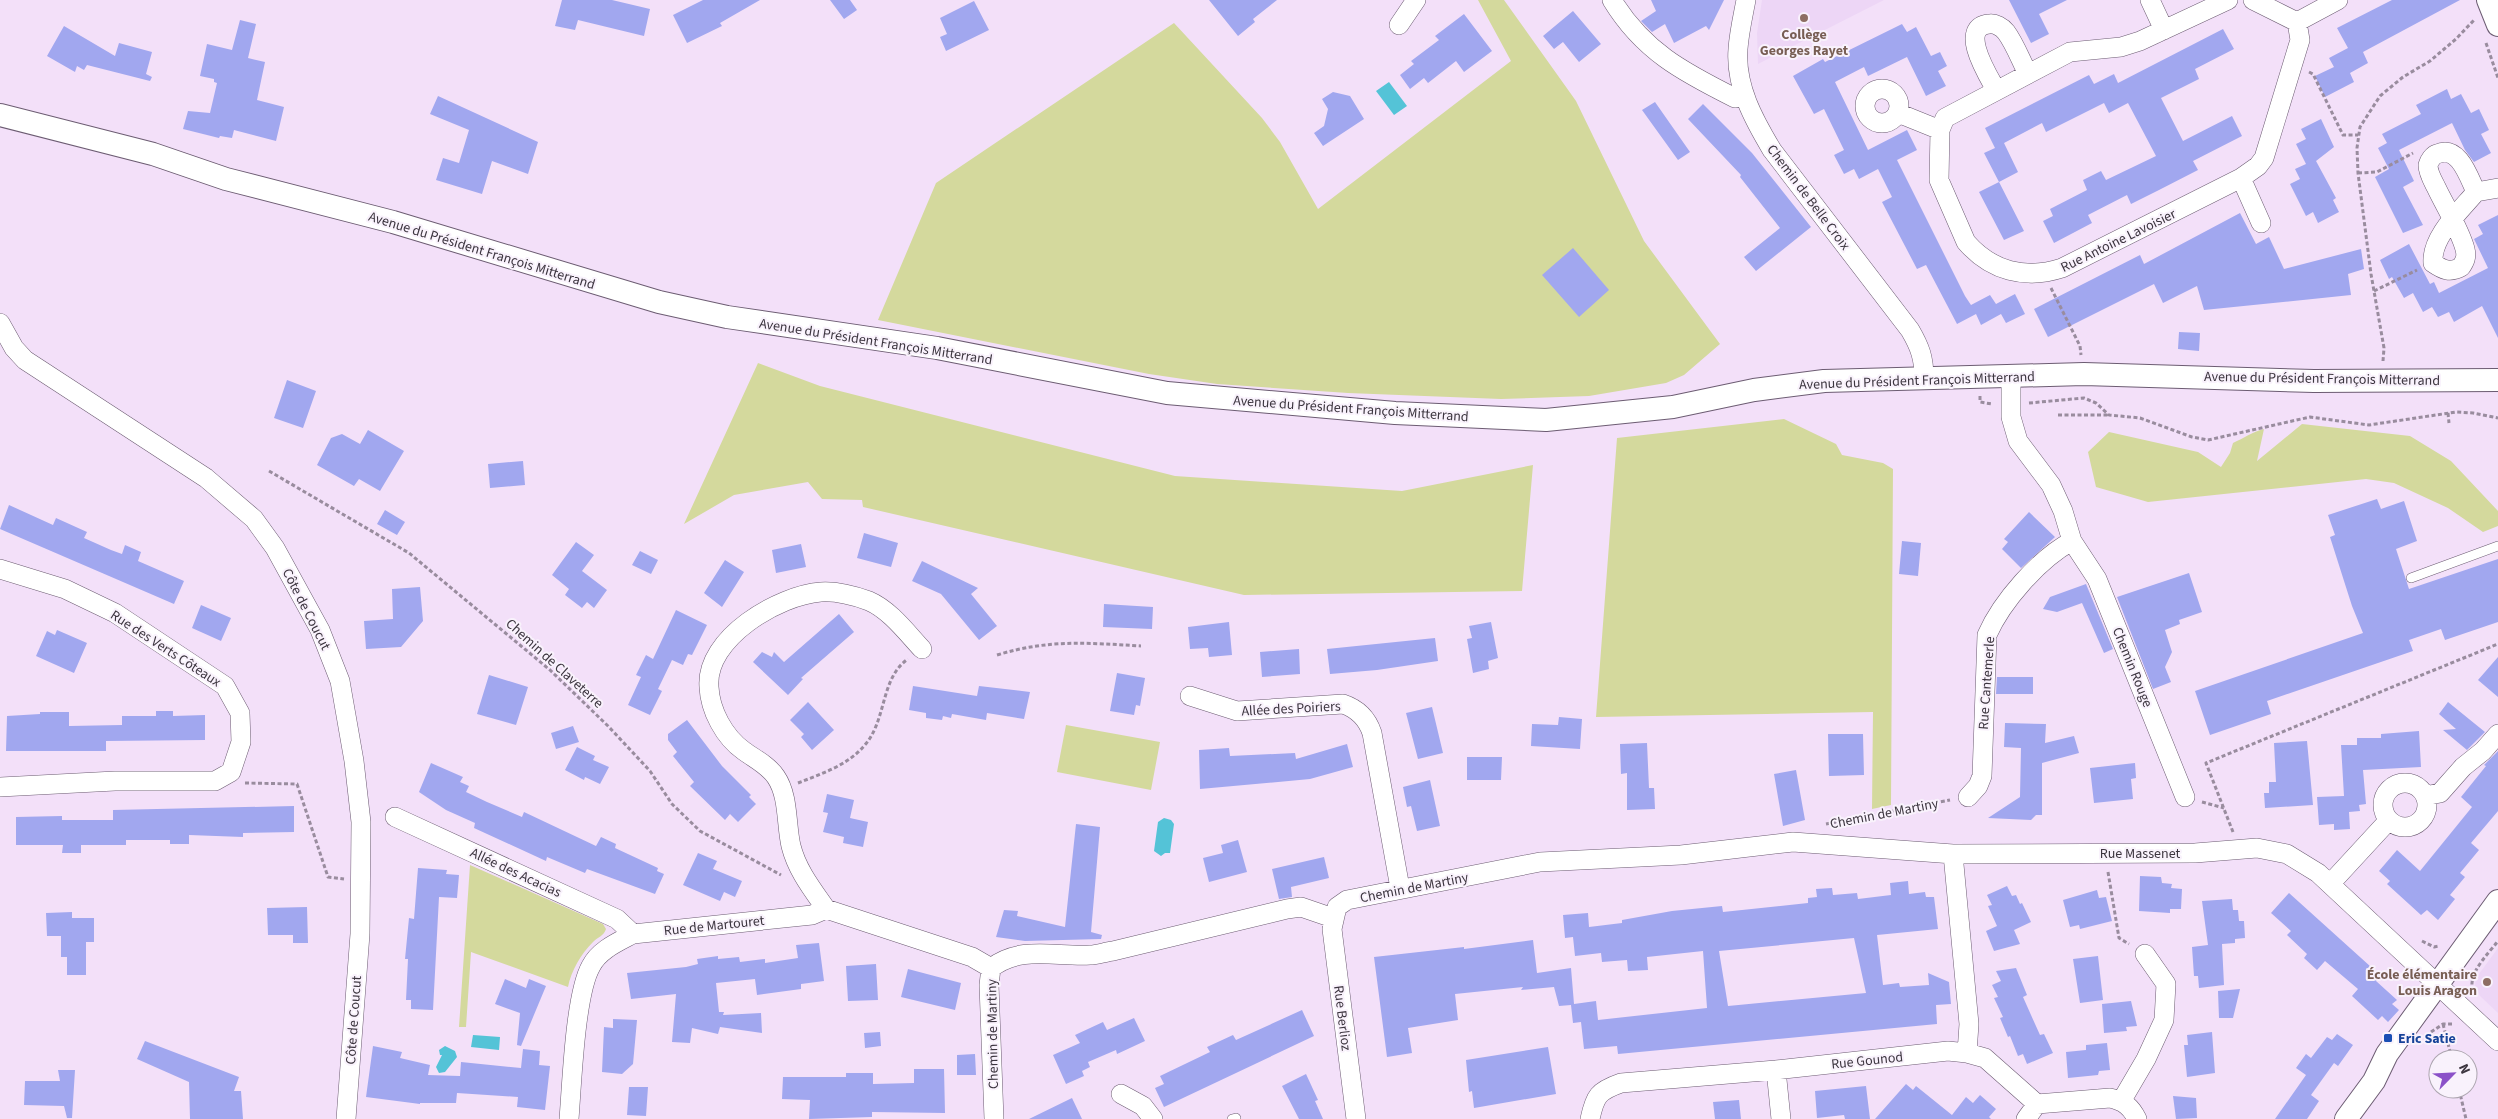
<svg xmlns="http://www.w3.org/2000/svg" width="2498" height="1119" font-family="'Source Sans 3',sans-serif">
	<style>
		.built { fill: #edd6f6 }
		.green { fill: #d4d99d }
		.water { fill: #54c3d7 }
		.building { fill: #a1a7ef; fill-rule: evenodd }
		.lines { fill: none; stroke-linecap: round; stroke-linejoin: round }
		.service-casing { stroke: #6c5c72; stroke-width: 10 }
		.minor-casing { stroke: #6c5c72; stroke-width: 20 }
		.tertiary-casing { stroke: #6c5c72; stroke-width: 24 }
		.path { stroke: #998c9e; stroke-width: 3; stroke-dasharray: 4 2.5; stroke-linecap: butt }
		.service { stroke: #fff; stroke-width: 9 }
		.minor { stroke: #fff; stroke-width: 19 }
		.tertiary { stroke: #fff; stroke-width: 22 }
		.education-dot { fill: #8d6e63; stroke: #f9f2fc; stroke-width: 2 }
		.transit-dot { fill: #1a4fb4; stroke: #f9f2fc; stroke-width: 2 }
		.labels { text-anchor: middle; stroke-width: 4; stroke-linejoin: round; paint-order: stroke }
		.education-label { font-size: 14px; font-weight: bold; fill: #785e54; stroke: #f9f2fc }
		.street-label { font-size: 14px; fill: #3c353f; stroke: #f9f2fc }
		.transit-label { font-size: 14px; font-weight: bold; fill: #164399; stroke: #f9f2fc; text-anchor: start }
	</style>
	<rect width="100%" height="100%" fill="#f3e0f9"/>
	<path class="built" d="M1762,0H1884L1758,64L1757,33Z
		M2498,948V1013L2480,996L2475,985L2476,978Z"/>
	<path class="green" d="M1478,0H1504L1576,101L1644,241L1720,344L1684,375L1666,383L1589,396L1501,399L1348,393L1217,384L1149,374L878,320L936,183L1174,23L1262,118L1280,142L1318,209L1511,61Z
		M758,363L820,386L1175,476L1402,491L1533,465L1522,591L1244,595L863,507L862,500L822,499L808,482L734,495L684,524Z
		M1784,419L1836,444L1842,455L1883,463L1893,469L1891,805L1872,809L1873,712L1596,717L1617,438Z
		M2302,424L2410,436L2451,461L2498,511V526L2483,532L2448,508L2394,483L2366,479L2148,502L2096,487L2088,452L2109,432L2198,452L2221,467L2230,453L2233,443C2244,438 2252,432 2264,429L2257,461Z
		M1066,725L1160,742L1151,790L1057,772Z
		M470,865L603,924L606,929C604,936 598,937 593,942C581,954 571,971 568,987L471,952L466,1027H459Z"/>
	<path class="water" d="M1389,82L1407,106L1394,115L1376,91Z
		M1164,818L1171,820L1174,824L1170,853H1165L1161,856L1154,851L1158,822Z
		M473,1035L500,1037L499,1050L471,1047Z
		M445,1046L455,1051L457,1057L445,1072L439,1073L436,1067L442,1055H440L439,1050Z"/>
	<path class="building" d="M562,0H612L650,9L644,36L578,20L575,30L555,26Z
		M703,0H760L720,23L722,26L687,43L673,15Z
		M830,0H850L857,10L844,19Z
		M1209,0H1277L1253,19L1255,22L1238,36Z
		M1651,0H1724L1709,30L1706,26L1674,43L1665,24L1652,32L1641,21L1656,11Z
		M2009,0H2067L2039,14L2049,34L2031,43Z
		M2392,0H2460L2363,52L2368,63L2350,73L2354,82L2325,97L2315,76L2334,67L2329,58L2348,48L2337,28Z
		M974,1L989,30L946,51L940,37L947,34L940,18Z
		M1573,11L1601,44L1579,62L1563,42L1554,49L1543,36Z
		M1464,14L1492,51L1464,72L1456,61L1428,83L1424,78L1410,89L1400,75L1414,64L1411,61L1439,40L1435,36Z
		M240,20L256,24L248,58L265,62L257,100L284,107L276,141L234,130L232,138L220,136L219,138L183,129L188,111L210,113L217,83L214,82V79L200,76L207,44L232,50Z
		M1902,24L1907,32L1916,27L1931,56L1940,52L1947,66L1938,71L1946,86L1926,96L1907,57L1868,76L1864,67L1835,82L1868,150L1907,130L1917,150L1897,160L1965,296L1971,305L1990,295L1996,304L2015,294L2025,314L2006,323L2001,314L1981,325L1976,314L1957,324L1926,265L1917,269L1882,202L1892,197L1878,169L1859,179L1854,169L1844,174L1834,155L1844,150L1824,109L1814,114L1793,76L1823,59L1825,62Z
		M64,26L115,56L119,43L152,52L146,74L152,77L150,81L87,65L84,70L77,66L75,72L47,56Z
		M2223,29L2234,49L2195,69L2199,79L2161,98L2183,141L2232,116L2242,136L2193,161L2198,170L2159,190L2131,204L2127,195L2088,215L2092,223L2054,243L2043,221L2053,216L2050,209L2087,190L2083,180L2101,171L2106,180L2156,156L2128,103L2109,113L2104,103L2046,132L2042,123L2004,143L2018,172L1999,182L1984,153L1995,148L1985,128L2089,75L2094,84L2114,74L2118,83Z
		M2447,89L2451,99L2461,94L2471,113L2479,109L2489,130L2481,134L2491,153L2474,162L2465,150L2452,123L2399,150L2414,181L2403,187L2423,225L2403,233L2375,177L2389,169L2378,148L2387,143L2382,134L2421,114L2416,105Z
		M1333,92L1350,96L1364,119L1323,146L1314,133L1324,126L1328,109L1322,99Z
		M438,96L538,142L528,174L492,161L482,194L436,180L443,158L459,163L469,130L430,114Z
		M1655,102L1690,152L1678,160L1642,110Z
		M1703,104L1752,153L1811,227L1756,271L1744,257L1780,228L1740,177L1741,175L1688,119Z
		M2321,119L2334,147L2316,161L2336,198L2333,200L2339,212L2318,223L2313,212L2306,216L2290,184L2300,179L2295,169L2306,164L2296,144L2306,139L2301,129Z
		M1999,182L2024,231L2004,240L1979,192Z
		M2240,213L2256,244L2269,237L2284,269L2361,249L2364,269L2348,274L2351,295L2204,310L2197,286L2163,303L2154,284L2048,337L2034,309L2140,255L2144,264Z
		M2498,215V338L2482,306L2454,322L2449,312L2438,317L2432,307L2423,312L2413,293L2404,298L2392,277L2389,279L2380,260L2409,244L2430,284L2434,282L2439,293L2488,268L2474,239L2483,234L2478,225Z
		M1573,248L1609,290L1579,317L1542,275Z
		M2179,332L2200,333L2199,351L2178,349Z
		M287,380L316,391L303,428L274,418Z
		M368,430L404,451L380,491L359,479L354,486L317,465L331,438L342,434L360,444Z
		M523,461L525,485L490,488L488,464Z
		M2377,499L2381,509L2404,501L2417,541L2396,549L2409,589L2498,559V622L2445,640L2441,629L2409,640L2413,651L2267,701L2271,714L2210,735L2195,691L2363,633L2352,606L2330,537L2335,535L2328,515Z
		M9,505L53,525L56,518L87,532L84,538L111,550L122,554L125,545L141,552L138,561L184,581L174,604L0,529Z
		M385,510L405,522L397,535L377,524Z
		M2029,512L2055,537L2021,568L2002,549L2008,542L2004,539Z
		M864,533L898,543L891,567L857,558Z
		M1902,541L1921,543L1918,576L1899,574Z
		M576,542L594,555L582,571L607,590L594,608L587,602L582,608L565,595L569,589L552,575Z
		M801,544L806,567L776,573L772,550Z
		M640,551L658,560L651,574L632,565Z
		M725,560L744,572L722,607L704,593Z
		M922,561L978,588L971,594L997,626L979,640L941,594L912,581Z
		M2189,573L2202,612L2179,620L2180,624L2165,630L2172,652L2165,667L2171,682L2153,689L2117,597Z
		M2086,584L2113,649L2104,653L2082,603L2057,612L2043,609L2050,597Z
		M420,587L423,621L401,647L366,649L364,621L393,619L392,589Z
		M1104,604L1153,607L1152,629L1103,627Z
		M201,605L231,618L221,641L192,628Z
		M676,610L707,625L692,655L688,654L683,665L672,660L658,689L662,691L650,715L628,705L641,677L636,675L646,655L653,659Z
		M839,614L854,632L801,678L803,679L788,695L753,662L762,652L772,657L774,652L784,662Z
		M1229,622L1232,655L1209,657L1208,648L1190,649L1188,627Z
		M1491,622L1498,658L1488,661L1489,669L1473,673L1467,639L1472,638L1469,626Z
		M57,630L87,643L74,673L36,656L47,631L55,635Z
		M1435,638L1438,661L1377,670L1330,674L1327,649Z
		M1299,649L1300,674L1262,677L1260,652Z
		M2498,657V697L2478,680Z
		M1117,673L1145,678L1140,706L1136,705L1134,715L1110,711Z
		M489,675L528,687L516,725L477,714Z
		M1997,677H2033V694H1996Z
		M913,686L977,696L979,686L1030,692L1024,719L987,713L986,720L952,714L951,718L943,716L942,720L926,718V713L909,710Z
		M808,702L834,730L812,750L801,737L804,734L790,720Z
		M2448,702L2485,732L2467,750L2443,730L2456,729L2439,714Z
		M1432,707L1443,753L1418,759L1406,713Z
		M156,711H173V716L205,715V740L106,741V751H6L7,716L40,714V712H69V726L122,725V716H156Z
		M1559,717L1582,719L1580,749L1531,746L1532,724L1558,725Z
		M687,720L722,766L751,795L749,797L756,804L738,822L730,814L725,820L690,786L694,782L673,756L677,752L668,740V734Z
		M2005,723L2046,724L2045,743L2074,736L2079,753L2042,763V815H2036L2031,820L1988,818L2020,797L2021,748L2004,747Z
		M573,726L579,742L556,749L551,733Z
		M2419,731L2421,767L2363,770L2366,804L2359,805L2360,811L2349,812L2350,829L2334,830V824L2319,825L2317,797L2344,796L2341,745H2357V738H2381V734Z
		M1828,734H1863L1864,775L1829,776Z
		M2307,741L2313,805L2265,808L2264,793H2269V782H2276L2274,743Z
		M1647,743L1649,788H1654L1655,809L1627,810V773L1621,774L1620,744Z
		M1347,744L1353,767L1310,779L1200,789L1199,750L1229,748L1230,756L1295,753L1296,759Z
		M577,747L595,756L593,760L609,767L600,784L585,777L584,780L565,770Z
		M2498,751V811L2471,843L2479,850L2460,873L2465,877L2450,895L2455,899L2438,920L2427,910L2421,915L2387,884L2390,881L2379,871L2397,850L2420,871L2472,807L2461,797L2486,766L2484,765Z
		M1467,757H1502L1501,780H1467Z
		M431,763L463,777L460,782L469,786L466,792L487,802L522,817L524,812L596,846L601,837L616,844L615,848L658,868L657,871L664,874L655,894L587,869L585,873L547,857L546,861L474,828L475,823L446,810L419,792Z
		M2135,763L2136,778L2131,779L2133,799L2094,803L2090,768Z
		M1796,770L1805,820L1783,826L1774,774Z
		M1430,780L1440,826L1417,831L1411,806L1407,807L1403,787Z
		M827,794L854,800L850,818L868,822L863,847L843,843L844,837L823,832L828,813L823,812Z
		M294,806V832L243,833V837L189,835V844H170V840H126V845H81V853H62L63,845H16V817L62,816V820H113V810Z
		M1076,824L1100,827L1091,932L1102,935L1101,939L1025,941L996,937L1004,910L1018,911L1017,916L1065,927Z
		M1238,840L1247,872L1209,882L1203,858L1223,853L1221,845Z
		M698,853L717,861L713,869L742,881L735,897L724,892L720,901L683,885Z
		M1324,857L1329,878L1291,887L1292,897L1279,899L1272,869Z
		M418,868L447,870L446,874L459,875L457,898L439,897L433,1010L411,1009V1000H406L408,959H405L409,918L414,919Z
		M2140,876L2161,877L2162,883L2172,884L2171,888L2182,889L2181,909H2170V913L2139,911Z
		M1908,881L1909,894L1925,892L1926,897H1934L1938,929L1877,935L1883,985L1899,983L1900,987L1929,985L1928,973L1949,982L1951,1004L1936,1005L1937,1024L1618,1054L1617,1046L1584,1049L1581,1022L1573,1023L1571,1005L1559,1006L1554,987L1521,990L1523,987L1455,994L1458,1020L1408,1028L1412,1053L1387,1057L1374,957L1464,947V949L1533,940L1537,973L1571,968L1574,1004L1596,1001L1598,1020L1707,1008L1703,951L1647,957L1648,970L1628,971L1627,960L1602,962L1601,953L1575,956L1573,937L1565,938L1563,915L1588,913L1589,927L1622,923V920L1672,911L1722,906L1723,912L1808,903V898L1817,897L1816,889L1832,888L1833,895L1857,893L1858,899L1891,895L1890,883ZM1854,938L1866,993L1728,1006L1719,951Z
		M2007,886L2012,896L2016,895L2020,904L2022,903L2031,922L2014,930L2020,944L1994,951L1986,931L1997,926L1988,906L1992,905L1987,895Z
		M2097,890L2099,898L2106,897L2112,921L2080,929L2079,925L2070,927L2063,900Z
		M2289,893L2381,976L2376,981L2397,1000L2392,1004L2399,1010L2388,1022L2382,1016L2378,1020L2352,996L2358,989L2325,961L2317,970L2304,958L2307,954L2287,935L2291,931L2271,913Z
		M2232,899L2233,910H2238L2239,921H2244L2245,938L2235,939V943L2222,944L2224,985L2199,988L2198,976H2194L2192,947L2208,945L2202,901Z
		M307,907L308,943H293V935H268L267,908Z
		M72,912V918H94V942H86V975H67V957H61V936H47L46,913Z
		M819,943L824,981L801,984V989L757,995L755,979L716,983L719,1012H724L723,1015L761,1013L762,1033L720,1027L718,1034L692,1028L690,1043L672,1042L676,994L631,999L627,973L686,967L698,964L697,959L718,956V959L739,957L740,962L765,959V963L798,958L796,945Z
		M2098,956L2103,1000L2080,1003L2073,959Z
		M876,964L878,1000L848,1001L846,966Z
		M2016,968L2027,995L2023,997L2031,1015L2040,1035L2044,1034L2053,1053L2027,1064L2023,1054L2018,1056L2010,1036L2008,1037L2000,1018L2003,1017L1994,998L1998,997L1992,985L2001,981L1996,971Z
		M908,969L961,983L955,1010L901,997Z
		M505,979L526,988L529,979L546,986L521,1046L517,1045L520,1013L495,1004Z
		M2240,989L2233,1018H2219L2218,991Z
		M2131,1001L2137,1026L2126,1027L2127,1031L2104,1033L2102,1004Z
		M1302,1010L1314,1036L1164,1107L1155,1088L1164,1084L1160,1076L1210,1052L1207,1047L1233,1035L1236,1040Z
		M1134,1018L1145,1041L1117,1054L1116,1050L1088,1062L1090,1067L1082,1071L1084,1076L1066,1084L1053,1055L1080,1043L1075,1035L1103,1022L1107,1030Z
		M613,1019L637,1020L633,1064L622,1074L602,1072L604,1027L613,1028Z
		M880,1032L881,1046L865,1048L864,1033Z
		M2212,1032L2215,1073L2187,1077L2184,1045H2188L2187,1035Z
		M2337,1034L2353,1045L2338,1066L2334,1063L2311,1095L2319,1101L2307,1119H2275L2306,1075L2296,1068L2306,1054L2311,1058L2327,1037L2332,1040Z
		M145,1041L239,1077L234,1091H241L243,1119H190L189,1082L137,1059Z
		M2107,1043L2110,1070L2099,1071L2098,1075L2068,1078L2066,1052L2086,1050V1045Z
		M373,1046L402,1052L400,1058L430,1065L428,1075L460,1076L461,1062L521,1068L523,1049L540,1051L539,1065L550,1066L545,1110L517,1107L518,1097L457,1093L456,1103H420V1104L366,1097Z
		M1548,1047L1556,1094L1474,1108L1472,1091L1469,1092L1466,1060Z
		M975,1054L976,1075H957V1055Z
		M914,1069H944L945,1113L872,1112V1117L809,1119L810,1100L782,1099L783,1077H846V1073H873V1084L914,1083Z
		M58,1070H75L72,1118H67L64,1106L24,1105L25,1081H60Z
		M1306,1074L1318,1100L1315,1101L1323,1119H1299L1282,1086Z
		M1906,1084L1913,1090L1916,1086L1952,1115L1966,1097L1973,1103L1980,1095L1996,1109L1989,1117L1991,1119H1875Z
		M1866,1086L1870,1119H1845L1844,1115L1817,1118L1815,1091Z
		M629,1087H648L646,1116L627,1115Z
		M2173,1096L2196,1098L2197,1118L2176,1119Z
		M1072,1098L1082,1119H1029Z
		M1739,1100L1741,1119H1715L1713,1102Z"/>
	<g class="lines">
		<g class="service-casing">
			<path id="service" d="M2411,578L2498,546
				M1232,1119L1236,1118"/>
		</g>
		<g class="minor-casing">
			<path id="minor" d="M1612,0C1643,51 1683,72 1735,98L1744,96
				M1746,0C1743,16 1739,33 1738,49C1735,86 1754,120 1772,150L1910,330C1920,347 1924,358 1924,378
				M2150,0L2164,30
				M2228,0L2140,41L2121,47L2070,52L1945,118L1940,130L1939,180L1966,242C1991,271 2025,280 2062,268L2241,178L2258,166L2264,158L2300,40L2297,22
				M2253,0L2297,22
				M2297,22L2338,0
				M1399,25L1416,0
				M1865 106a17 17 0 1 1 34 0a17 17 0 1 1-34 0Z
				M1996,90C1989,77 1957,27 1989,24C1995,23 2002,27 2006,32C2015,44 2021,61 2028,74
				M1898,113L1940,130
				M2241,178L2261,223
				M2476,192C2469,178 2459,144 2437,154C2433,155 2429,161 2428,165C2428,173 2433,181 2436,187C2445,206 2460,230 2465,249C2467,257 2465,261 2461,267C2450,273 2443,270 2433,263C2431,237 2460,211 2476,192L2498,188
				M0,323L14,348L25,360L206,478L254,519L275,548L320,630L340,681L354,761L361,822L360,934L346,1119
				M2011,375V417L2018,441L2051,485L2063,511L2072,541L2097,579L2185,797
				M0,569L65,589L115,613L225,686L240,713L241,742L231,772L215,781H115L0,787
				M1190,696L1237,711L1343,704C1358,709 1367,718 1372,733L1400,888
				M2383 805a22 22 0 1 1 44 0a22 22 0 1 1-44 0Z
				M2425,796L2440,793L2463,767L2483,751L2498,734
				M1968,797L1978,786L1982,776L1987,635C2002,601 2039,559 2072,541
				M395,817L617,919L633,934
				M2330,884L2389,820
				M826,909C812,889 797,870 791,846C786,825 789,796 776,777C768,765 755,759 744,751C724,737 710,710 709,687C705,638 779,595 821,592C836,591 855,596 869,601C890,610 907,633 922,649
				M1967,1053L1985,1058L2037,1104
				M1776,1070L1781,1119
				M1121,1094L1143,1106L1153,1119
				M2122,1100L2146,1059L2164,1020L2166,984L2145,954
				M2037,1104L2110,1098C2124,1101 2131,1107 2137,1119
				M569,1119C572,1083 575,994 591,966C599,950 618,942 633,934L812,915L826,909L972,957L991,968
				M994,1119L989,985L991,968C1021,945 1055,957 1090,955C1097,955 1105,952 1113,951L1287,909L1301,907L1333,918
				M1356,1119L1332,929L1337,907L1347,900L1540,862L1681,855L1793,842L1953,854L2195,853L2257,848L2287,854L2318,873L2498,1041
				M1590,1119C1595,1096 1598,1091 1621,1083L1776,1070L1948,1051L1967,1053L1969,1024L1953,854
				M2026,1119L2037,1104"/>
		</g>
		<g class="tertiary-casing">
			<path id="tertiary" d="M2488,0L2498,25
				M0,115L153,154L226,179L393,222L659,302L727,317L937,348L1167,393L1395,413L1546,420L1673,407L1754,390L1824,381L2084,374L2314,381L2498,380
				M2346,1119L2374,1081L2387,1054L2498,901"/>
		</g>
		<path class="path" d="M2486,43L2498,78
			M2309,72L2313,74L2343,135H2358
			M2358,173L2377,172L2413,153
			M2051,288L2080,346L2081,355
			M2374,291L2417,270
			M2383,361L2384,348L2371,274L2358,173L2357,148L2360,127L2380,96L2403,77L2430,61L2456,39L2475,19
			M1980,396V402L1992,404
			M2029,403L2084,398L2096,403L2109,415L2140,418L2192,437L2208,440L2310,417L2369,425L2456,412L2473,413L2498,418
			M2448,413L2449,423
			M2058,415H2108
			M269,471L409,553L550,670L608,726L650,771L672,804L700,831L781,875
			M997,655C1049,639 1088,643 1141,646
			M245,783L297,784L328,877L344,879
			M798,783C821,774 848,765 864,746C887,721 880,678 908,659
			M2202,802L2224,808
			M1826,824L1950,800
			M2233,832L2206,763L2498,644
			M2108,872L2119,938L2129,944
			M2422,941L2434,947L2439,946
			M2473,991C2467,974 2488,954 2498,941
			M2443,1024L2452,1059
			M2431,1032L2443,1024H2452
			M2459,1089L2466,1119"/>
		<use href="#service" class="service"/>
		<use href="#minor" class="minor"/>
		<use href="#tertiary" class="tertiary"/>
	</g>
	<g class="education-dot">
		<circle cx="1804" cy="18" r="5"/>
		<circle cx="2487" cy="982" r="5"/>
	</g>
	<rect class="transit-dot" x="2383" y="1033" width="10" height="10" rx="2.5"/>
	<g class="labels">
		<g class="education-label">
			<text x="1804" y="39">Collège<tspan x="1804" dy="16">Georges Rayet</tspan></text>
			<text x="2477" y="979" text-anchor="end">École élémentaire<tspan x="2477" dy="16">Louis Aragon</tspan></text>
		</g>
		<g class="street-label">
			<text transform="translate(1809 197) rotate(53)" y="5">Chemin de Belle Croix</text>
			<text transform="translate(2118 240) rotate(-26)" y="5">Rue Antoine Lavoisier</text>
			<text transform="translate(482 250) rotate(17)" y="5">Avenue du Président François Mitterrand</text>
			<text transform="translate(876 341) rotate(9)" y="5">Avenue du Président François Mitterrand</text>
			<text transform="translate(2322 378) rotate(1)" y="5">Avenue du Président François Mitterrand</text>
			<text transform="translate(1917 380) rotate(-2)" y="5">Avenue du Président François Mitterrand</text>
			<text transform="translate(1351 408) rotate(4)" y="5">Avenue du Président François Mitterrand</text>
			<text transform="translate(307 609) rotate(63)" y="5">Côte de Coucut</text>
			<text transform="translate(166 648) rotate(33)" y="5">Rue des Verts Côteaux</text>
			<text transform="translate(555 663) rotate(42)" y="5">Chemin de Claveterre</text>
			<text transform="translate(2133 667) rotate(68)" y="5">Chemin Rouge</text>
			<text transform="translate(1986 683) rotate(-86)" y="5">Rue Cantemerle</text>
			<text transform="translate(1291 708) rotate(-3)" y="5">Allée des Poiriers</text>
			<text transform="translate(1884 813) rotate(-11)" y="5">Chemin de Martiny</text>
			<text x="2140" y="858">Rue Massenet</text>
			<text transform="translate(516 872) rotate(25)" y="5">Allée des Acacias</text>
			<text transform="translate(1414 887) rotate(-11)" y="5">Chemin de Martiny</text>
			<text transform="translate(714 925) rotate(-6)" y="5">Rue de Martouret</text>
			<text transform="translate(1343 1018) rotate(83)" y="5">Rue Berlioz</text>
			<text transform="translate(353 1020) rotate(-86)" y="5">Côte de Coucut</text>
			<text transform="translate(992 1034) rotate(-91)" y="5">Chemin de Martiny</text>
			<text transform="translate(1867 1060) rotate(-6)" y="5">Rue Gounod</text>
		</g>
		<g class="transit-label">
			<text x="2398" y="1043">Eric Satie</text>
		</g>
	</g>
	<g transform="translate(2453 1074) rotate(66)"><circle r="24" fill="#f9f2fc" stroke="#ada6b0"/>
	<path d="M0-4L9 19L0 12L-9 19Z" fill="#8b51c8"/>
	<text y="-8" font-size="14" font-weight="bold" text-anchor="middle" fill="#3c353f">N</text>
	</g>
</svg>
